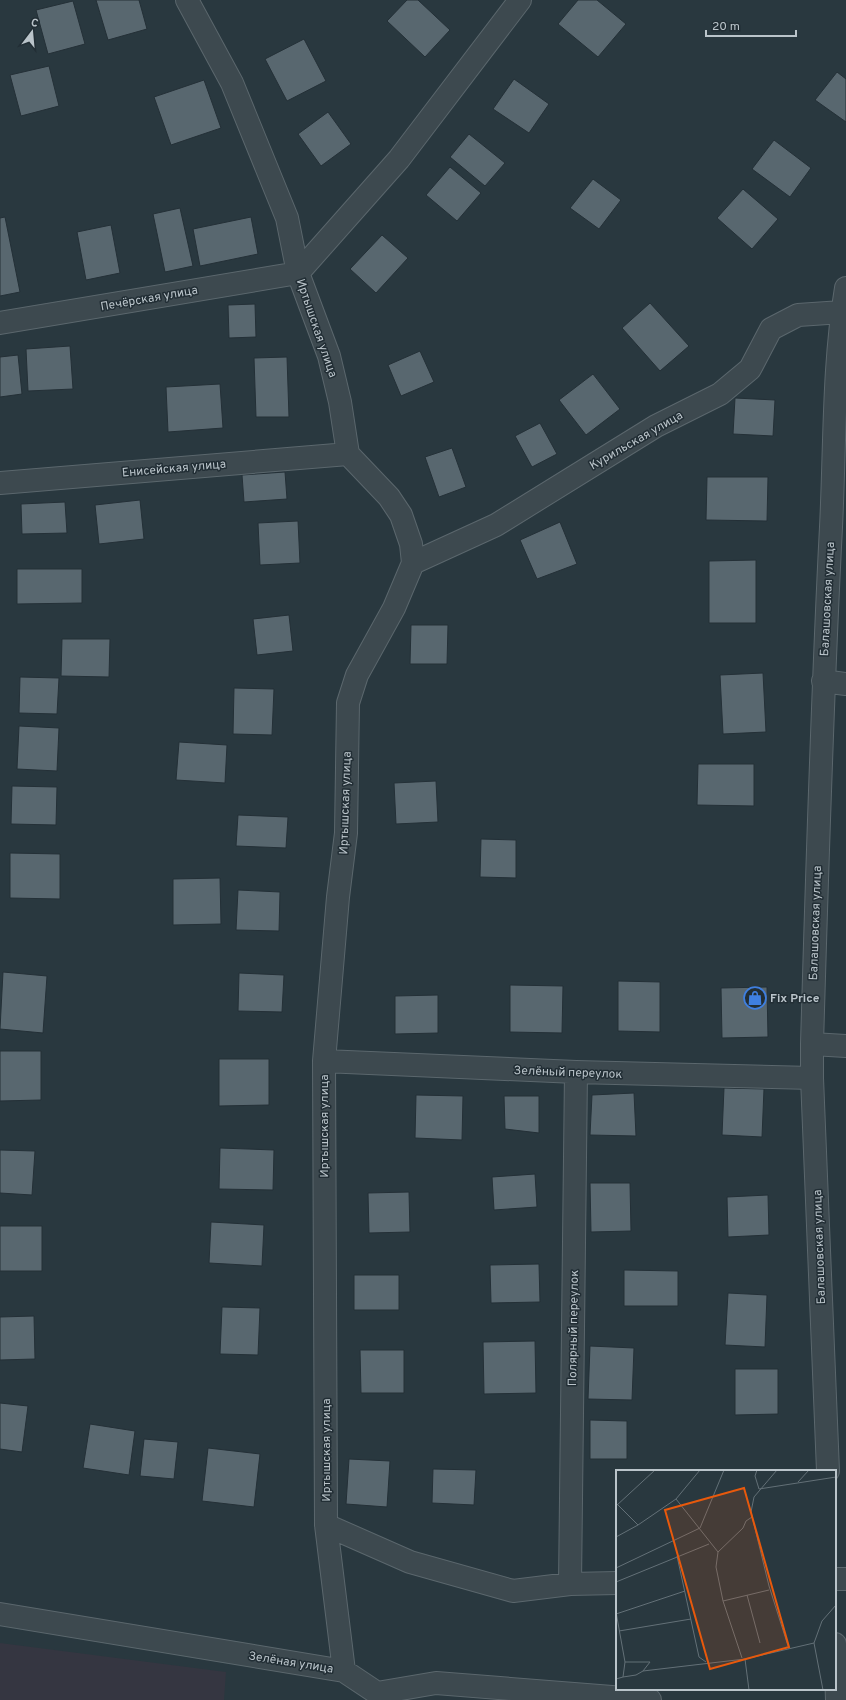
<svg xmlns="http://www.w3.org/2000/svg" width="846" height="1700" font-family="Overpass,sans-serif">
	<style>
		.medical { fill: #353641 }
		.building { fill: #58676f; stroke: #243037 }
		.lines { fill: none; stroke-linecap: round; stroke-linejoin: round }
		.minor-casing { stroke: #5b676d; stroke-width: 24 }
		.minor { stroke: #3d494f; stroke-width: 22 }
		.labels { text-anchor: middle; stroke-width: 3; stroke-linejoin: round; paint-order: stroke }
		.street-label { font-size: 12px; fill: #bac4ca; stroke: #222e35 }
		.poi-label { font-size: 12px; font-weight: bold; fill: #bac4ca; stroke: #222e35; text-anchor: start }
		.inset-road { fill: none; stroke: #637077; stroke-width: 1 }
		.view { fill: #e8590c; fill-opacity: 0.15; stroke: #e8590c; stroke-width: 2 }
		.inset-edge { fill: none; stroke: #bac4ca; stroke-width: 2 }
	</style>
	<rect width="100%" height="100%" fill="#29383f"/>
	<path class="medical" d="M0,1643L226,1672L224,1700H0Z"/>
	<path class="building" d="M96,0H139L147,29L108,40Z
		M407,0H418L450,30L425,57L387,21Z
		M578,0H597L626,24L598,57L558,24Z
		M73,1L85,44L48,54L36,10Z
		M304,39L326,81L287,101L265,59Z
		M49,66L59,106L21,116L10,75Z
		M837,72L846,79V122L815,100Z
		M514,79L549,104L529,133L493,109Z
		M204,80L221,128L171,145L154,97Z
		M328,112L351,144L321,166L298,134Z
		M469,134L505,163L485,186L450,157Z
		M774,140L811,168L790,197L752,169Z
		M450,167L481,193L457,221L426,195Z
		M593,179L621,200L599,229L570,208Z
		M743,189L778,219L752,249L717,218Z
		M180,208L193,266L165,272L153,214Z
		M5,217L20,292L0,296V218Z
		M251,217L258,254L200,266L193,229Z
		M111,225L120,273L86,280L77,232Z
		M382,235L408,258L376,293L350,269Z
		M650,303L689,346L660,371L622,328Z
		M255,304L256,337L229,338L228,305Z
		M70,346L73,389L28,391L26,349Z
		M420,351L434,382L401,396L388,365Z
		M18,355L22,394L0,397V357Z
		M287,357L289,417H256L254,358Z
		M593,374L620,409L586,435L559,400Z
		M220,384L223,428L168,432L166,387Z
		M735,398L775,400L773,436L733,434Z
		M540,423L557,454L532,467L515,436Z
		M452,448L466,487L439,497L425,457Z
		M285,472L287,499L244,502L242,475Z
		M707,477H768L767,521L706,520Z
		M140,500L144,539L99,544L95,505Z
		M65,502L67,533L22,534L21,504Z
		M298,521L300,563L260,565L258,523Z
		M560,522L577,564L537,579L520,540Z
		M756,560V623H709V561Z
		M17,569H82V603L17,604Z
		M289,615L293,651L257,655L253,619Z
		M411,625H448L447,664H410Z
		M62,639H110L109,677L61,676Z
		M763,673L766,732L723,734L720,675Z
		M20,677L59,678L57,714L19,713Z
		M234,688L274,689L272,735L233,734Z
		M19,726L59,728L57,771L17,769Z
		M179,742L227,745L225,783L176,780Z
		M698,764H754V806L697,805Z
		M436,781L438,822L396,824L394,783Z
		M12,786L57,787L56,825L11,824Z
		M238,815L288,817L286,848L236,846Z
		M481,839L516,840V878L480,877Z
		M10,853L60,854V899L10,898Z
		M220,878L221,924L173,925V879Z
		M238,890L280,892L279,931L236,930Z
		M3,972L47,976L43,1033L0,1029Z
		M239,973L284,975L282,1012L238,1011Z
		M618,981L660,982V1032L618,1031Z
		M510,985L563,986L562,1033L510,1032Z
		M767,987L768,1037L722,1038L721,988Z
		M438,995V1033L395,1034V996Z
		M0,1051H41V1100L0,1101Z
		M219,1059H269V1105L219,1106Z
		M724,1088L764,1089L762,1137L722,1135Z
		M634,1093L636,1136L590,1135L592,1095Z
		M416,1095L463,1096L462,1140L415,1138Z
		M504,1096H539V1133L505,1129Z
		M220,1148L274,1150L273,1190L219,1189Z
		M0,1150L35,1151L32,1195L0,1193Z
		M535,1174L537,1207L494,1210L492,1177Z
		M590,1183H630L631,1231L591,1232Z
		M409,1192L410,1232L369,1233L368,1193Z
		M768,1195L769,1235L728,1237L727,1197Z
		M211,1222L264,1225L262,1266L209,1263Z
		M0,1226H42V1271H0Z
		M539,1264L540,1302L491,1303L490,1265Z
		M624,1270L678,1271V1306H624Z
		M354,1275H399V1310H354Z
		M728,1293L767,1295L765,1347L725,1345Z
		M222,1307L260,1308L258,1355L220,1354Z
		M34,1316L35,1359L0,1360V1317Z
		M535,1341L536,1393L484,1394L483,1342Z
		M590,1346L634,1348L632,1400L588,1399Z
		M360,1350H404V1393H361Z
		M735,1369H778V1414L735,1415Z
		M0,1403L28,1406L22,1452L0,1449Z
		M590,1420L627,1421V1459H590Z
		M90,1424L135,1431L129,1475L83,1468Z
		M144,1439L178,1442L174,1479L140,1476Z
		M208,1448L260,1454L254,1507L202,1501Z
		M349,1459L390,1461L387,1507L346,1504Z
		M433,1469L476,1470L474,1505L432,1503Z"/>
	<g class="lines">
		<g class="minor-casing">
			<path id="minor" d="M187,0L232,83L287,218L298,273L329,356L340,402L348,454L389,497L401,515L411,544L413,563L394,608L357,675L348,703L346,833L338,897L324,1061L326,1525L344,1671
				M0,323L298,273L399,159L520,0
				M0,483L348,454
				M413,563L496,525L656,426L720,394L750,369L771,329L798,315L842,312
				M823,681L846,684
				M812,1044L846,1046
				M324,1061L576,1072L812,1078
				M828,1471L812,1078V1044C817,872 822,699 831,527C835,447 833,367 846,288
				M326,1525L410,1562L513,1591L570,1584L617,1583
				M835,1579H846
				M570,1584L576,1072
				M0,1614L344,1671L377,1693L436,1683L650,1700
				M835,1644L837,1700"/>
		</g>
		<use href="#minor" class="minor"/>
	</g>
	<defs>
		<g id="shop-ring" transform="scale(1.15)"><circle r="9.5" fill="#222e35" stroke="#3f7fe0" stroke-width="1.5"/><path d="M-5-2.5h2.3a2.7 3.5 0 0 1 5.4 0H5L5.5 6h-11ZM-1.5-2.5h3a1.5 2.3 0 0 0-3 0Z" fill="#3f7fe0"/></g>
	</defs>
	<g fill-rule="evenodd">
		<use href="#shop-ring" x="755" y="998"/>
	</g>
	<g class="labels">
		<g class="street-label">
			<text transform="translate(149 298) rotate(-10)" y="4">Печёрская улица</text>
			<text transform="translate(317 328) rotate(71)" y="4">Иртышская улица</text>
			<text transform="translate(636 440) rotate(-30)" y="4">Курильская улица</text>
			<text transform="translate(174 468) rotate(-5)" y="4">Енисейская улица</text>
			<text transform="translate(827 599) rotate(-87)" y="4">Балашовская улица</text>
			<text transform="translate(345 803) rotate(-88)" y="4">Иртышская улица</text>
			<text transform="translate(815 923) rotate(-88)" y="4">Балашовская улица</text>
			<text transform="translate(568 1072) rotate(2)" y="4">Зелёный переулок</text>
			<text transform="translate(324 1126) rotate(-90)" y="4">Иртышская улица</text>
			<text transform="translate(819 1247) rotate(-92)" y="4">Балашовская улица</text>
			<text transform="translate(573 1328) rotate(-89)" y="4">Полярный переулок</text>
			<text transform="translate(326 1450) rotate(-90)" y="4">Иртышская улица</text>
			<text transform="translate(291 1662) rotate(9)" y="4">Зелёная улица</text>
		</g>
		<g class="poi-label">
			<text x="770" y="1002">Fix Price</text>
		</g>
	</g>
	<g transform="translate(616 1470)">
		<rect width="220" height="220" fill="#29383f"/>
		<path class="inset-road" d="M141,0L139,6L143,19L220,7M161,0L138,27L135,42L153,116L173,179M182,12L193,0M220,20V34M60,29L102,82L100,97L107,131L126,188M0,33L22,55M0,36L39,0M0,67L22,55L60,29L84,0M102,82L127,58L130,51L136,47M61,86L83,187L90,192M0,98L84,58L108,0M0,112L93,74M131,125L144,173M107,131L153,120M0,142L9,192M0,144L69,121M3,161L75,149M198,173L206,151L220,135M129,189L133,220M7,207L20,205L27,201M0,209L7,207L9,192H34L27,201L129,189L198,173L207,220"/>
		<path class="view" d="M128,18L173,177L94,199L49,40Z"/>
		<rect width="220" height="220" class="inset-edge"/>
	</g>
	<g transform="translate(32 32) rotate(16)" stroke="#222e35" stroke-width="3" paint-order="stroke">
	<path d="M0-3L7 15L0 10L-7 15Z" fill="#bac4ca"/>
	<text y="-6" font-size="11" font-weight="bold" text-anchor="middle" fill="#bac4ca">С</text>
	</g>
	<path d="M706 30v6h90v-6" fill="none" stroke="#bac4ca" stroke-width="2"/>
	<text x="712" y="30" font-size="12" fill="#bac4ca" stroke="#222e35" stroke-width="3" paint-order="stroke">20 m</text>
</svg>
